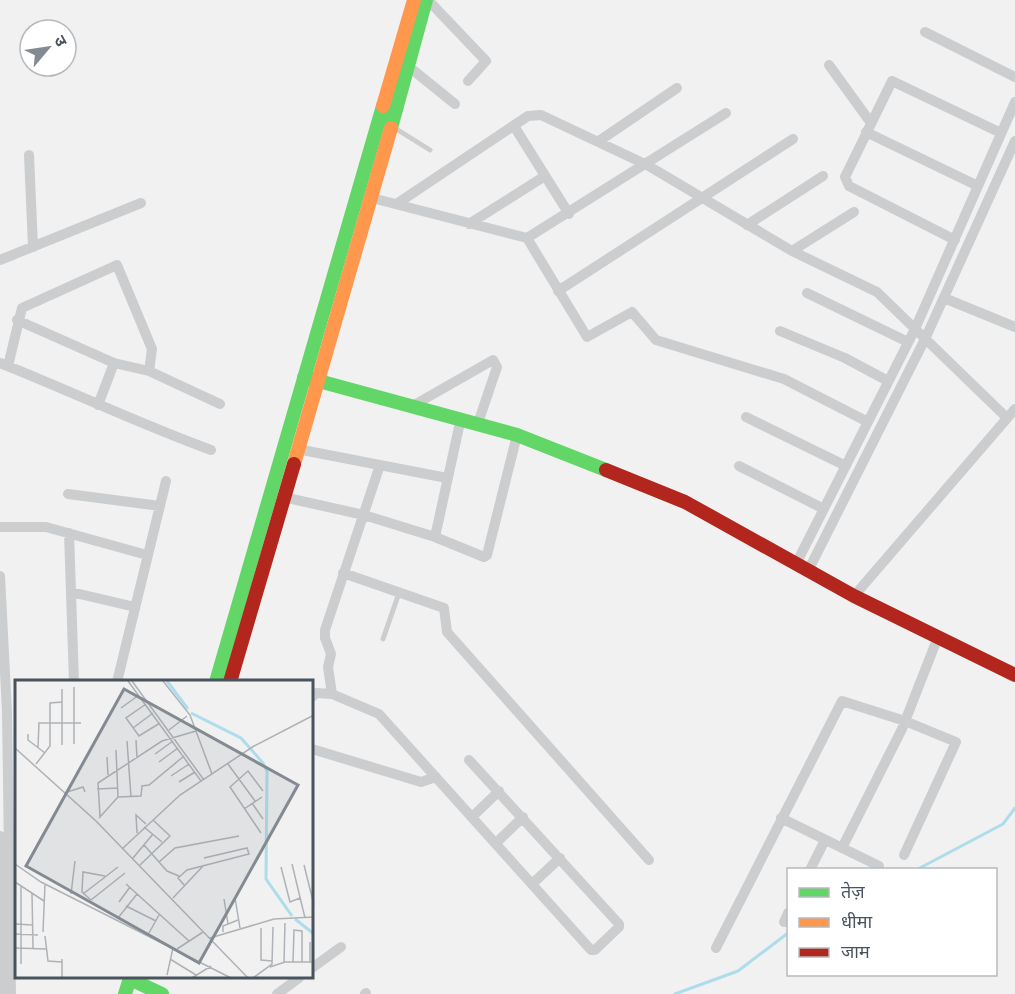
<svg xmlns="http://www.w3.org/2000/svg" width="1015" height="994" font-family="'Open Sans','Noto Sans Devanagari',sans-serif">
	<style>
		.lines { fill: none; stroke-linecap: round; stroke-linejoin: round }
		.stream { stroke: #adddeb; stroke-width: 3 }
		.lane { stroke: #cbcdcf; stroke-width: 5 }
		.street { stroke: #cbcdcf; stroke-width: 10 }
		.fast { stroke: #63d668; stroke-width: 14 }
		.slow { stroke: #ff974d; stroke-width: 14 }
		.jam { stroke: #b3261e; stroke-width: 14 }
		.inset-river { fill: none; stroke: #adddeb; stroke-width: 3 }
		.inset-road { fill: none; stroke: #aeb2b6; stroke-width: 1.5 }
		.view { fill: #848a91; fill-opacity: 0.15; stroke: #848a91; stroke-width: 3 }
		.inset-edge { fill: none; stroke: #49535d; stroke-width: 3 }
	</style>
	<rect width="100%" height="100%" fill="#f1f1f1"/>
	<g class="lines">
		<path class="stream" d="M916,870L1003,824L1015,808
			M675,994L738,971L788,933"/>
		<path class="lane" d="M393,127L430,150
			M383,639L399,593"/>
		<path class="street" d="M428,0L486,61L468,81
			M925,32L1015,77
			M829,65L871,123
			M408,66L455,104
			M514,126L569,214
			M866,132L978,186
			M599,141L677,88
			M29,155L33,247
			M372,198L527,238L726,113
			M398,203L528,116L541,115L647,165L792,251L877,292L1007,418
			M469,224L545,176
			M747,225L823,176
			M527,238L587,337L632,312L656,340L784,379L868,422
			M955,240L849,186L845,177L892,81L1001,133
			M792,251L854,212
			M0,260L141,203
			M558,291L793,139
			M807,293L908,342
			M944,298L1015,327
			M17,320L114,363L149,371L220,404
			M780,331L845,358L888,381
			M0,363C71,391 139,424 211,450
			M8,366L22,308L117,265L152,349L149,371
			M98,405L114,363
			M414,405L493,360L497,367L478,423
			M746,417L846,466
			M297,449L447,478
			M739,466L824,509
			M68,494L160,506
			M283,497L364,515L435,537L484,557L487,555L517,435
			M0,527H46L147,555
			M69,533L74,682
			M435,537L461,418
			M796,564L915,329L1015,102
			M808,571L925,339L1015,141
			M343,573L444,608L447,632L649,860
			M0,576L7,712L11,994
			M71,592L135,607
			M854,596L1015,409
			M117,682L166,481
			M332,694L328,667L331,654L325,638V630L380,465
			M312,697L316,693L332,694L379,714L591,950H595L619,927V924L469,760
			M312,749L421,782L436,777
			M472,817L499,791
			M781,818L879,866
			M0,836L2,994
			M496,843L523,817
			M842,848L902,729L938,637
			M810,870L825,840
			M532,884L560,858
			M784,922L788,913
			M716,948L842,701L905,721L956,742L904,855
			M312,968L341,947
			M277,994L299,978
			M365,994L366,993"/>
		<path class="fast" d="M391,128L426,0
			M304,377L517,435L606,470
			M216,682L383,106
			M130,979L162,994
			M125,994L130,978"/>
		<path class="slow" d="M383,106L414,0
			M294,464L391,128"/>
		<path class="jam" d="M606,470L685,502L854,596L1015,675
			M230,682L294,464"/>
	</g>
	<g transform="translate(15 680)">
		<rect width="298" height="298" fill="#f1f1f1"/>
		<path class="inset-river" d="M152,1L173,29M176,33L226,58L248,83L252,91L251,199L277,236M280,239L299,254"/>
		<path class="inset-road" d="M113,1L186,101M117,1L189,100M148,1L175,35L197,94M59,7V64M47,9V65M131,24L111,38L124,56L145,43M106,28L124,15M118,48L138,33M154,50L172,36M13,54V60L30,73M121,60L122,78M112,61L116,117M23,67L24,43H35V23L47,22M0,68L81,141L233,298M140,74L158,61M92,77L93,95M144,82L163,68M21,84L35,66V43H66M213,84L240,121M156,96L174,84M164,102L180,92M82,109L103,108M52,112L68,107L70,112M103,117L126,116L127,106L134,105L169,76M237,123L248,139M229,129L247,117M85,136L83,103L147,61L181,51M84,138L103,117L101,70M129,147L147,162M122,153L121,135L131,144M246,153L215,107L233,91L248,111M129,165L152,191L164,196M107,169L165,115L239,66L299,35M118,178L138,154M144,182L160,168L224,156M0,184L26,202L216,298M277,184L290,238M125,185L155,156L138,140M289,185L299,225M266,187L275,222L285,218M0,202L29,221M111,204L174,261M170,206L163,198L172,190L234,174L232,168L189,178M17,213L18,268M56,214L60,181M68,214L103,187M158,218L189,185M220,218L225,248M209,219L213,244M76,220L67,212L68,192L90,196M76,220L110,193M104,222L115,207M111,226L141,241M103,238L122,214M0,244L18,245M246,248V280L257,281M28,252L30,204M208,252V246L223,240M134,253L144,235M0,254L23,255M30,256L33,281L47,282M195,258L259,239L299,237M0,268L31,269M162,269L188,252M155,279L181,295M269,282L270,243M278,282L279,250L287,251V282M295,282V262M6,284V206M255,287L270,282H299M152,295L158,268M47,298V279M177,298L196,286M238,298L257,284L258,247"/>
		<path class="view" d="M109,9L283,105L184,283L11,186Z"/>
		<rect width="298" height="298" class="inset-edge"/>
	</g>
	<rect x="787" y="868" width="210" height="108" fill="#ffffff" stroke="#b6babe" stroke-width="1.5"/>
	<rect x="799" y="888" width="30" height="9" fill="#63d668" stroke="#b6babe" stroke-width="1.5"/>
	<text x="841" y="898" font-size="18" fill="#49535d">तेज़</text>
	<rect x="799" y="918" width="30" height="9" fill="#ff974d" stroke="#b6babe" stroke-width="1.5"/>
	<text x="841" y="928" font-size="18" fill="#49535d">धीमा</text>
	<rect x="799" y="948" width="30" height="9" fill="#b3261e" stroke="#b6babe" stroke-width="1.5"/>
	<text x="841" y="958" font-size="18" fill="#49535d">जाम</text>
	<g transform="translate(48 48) rotate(61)"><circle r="28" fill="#ffffff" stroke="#b6babe" stroke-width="1.5"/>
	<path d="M0-4.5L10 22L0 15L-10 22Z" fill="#848a91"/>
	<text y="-9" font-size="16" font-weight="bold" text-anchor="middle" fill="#49535d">उ</text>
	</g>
</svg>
